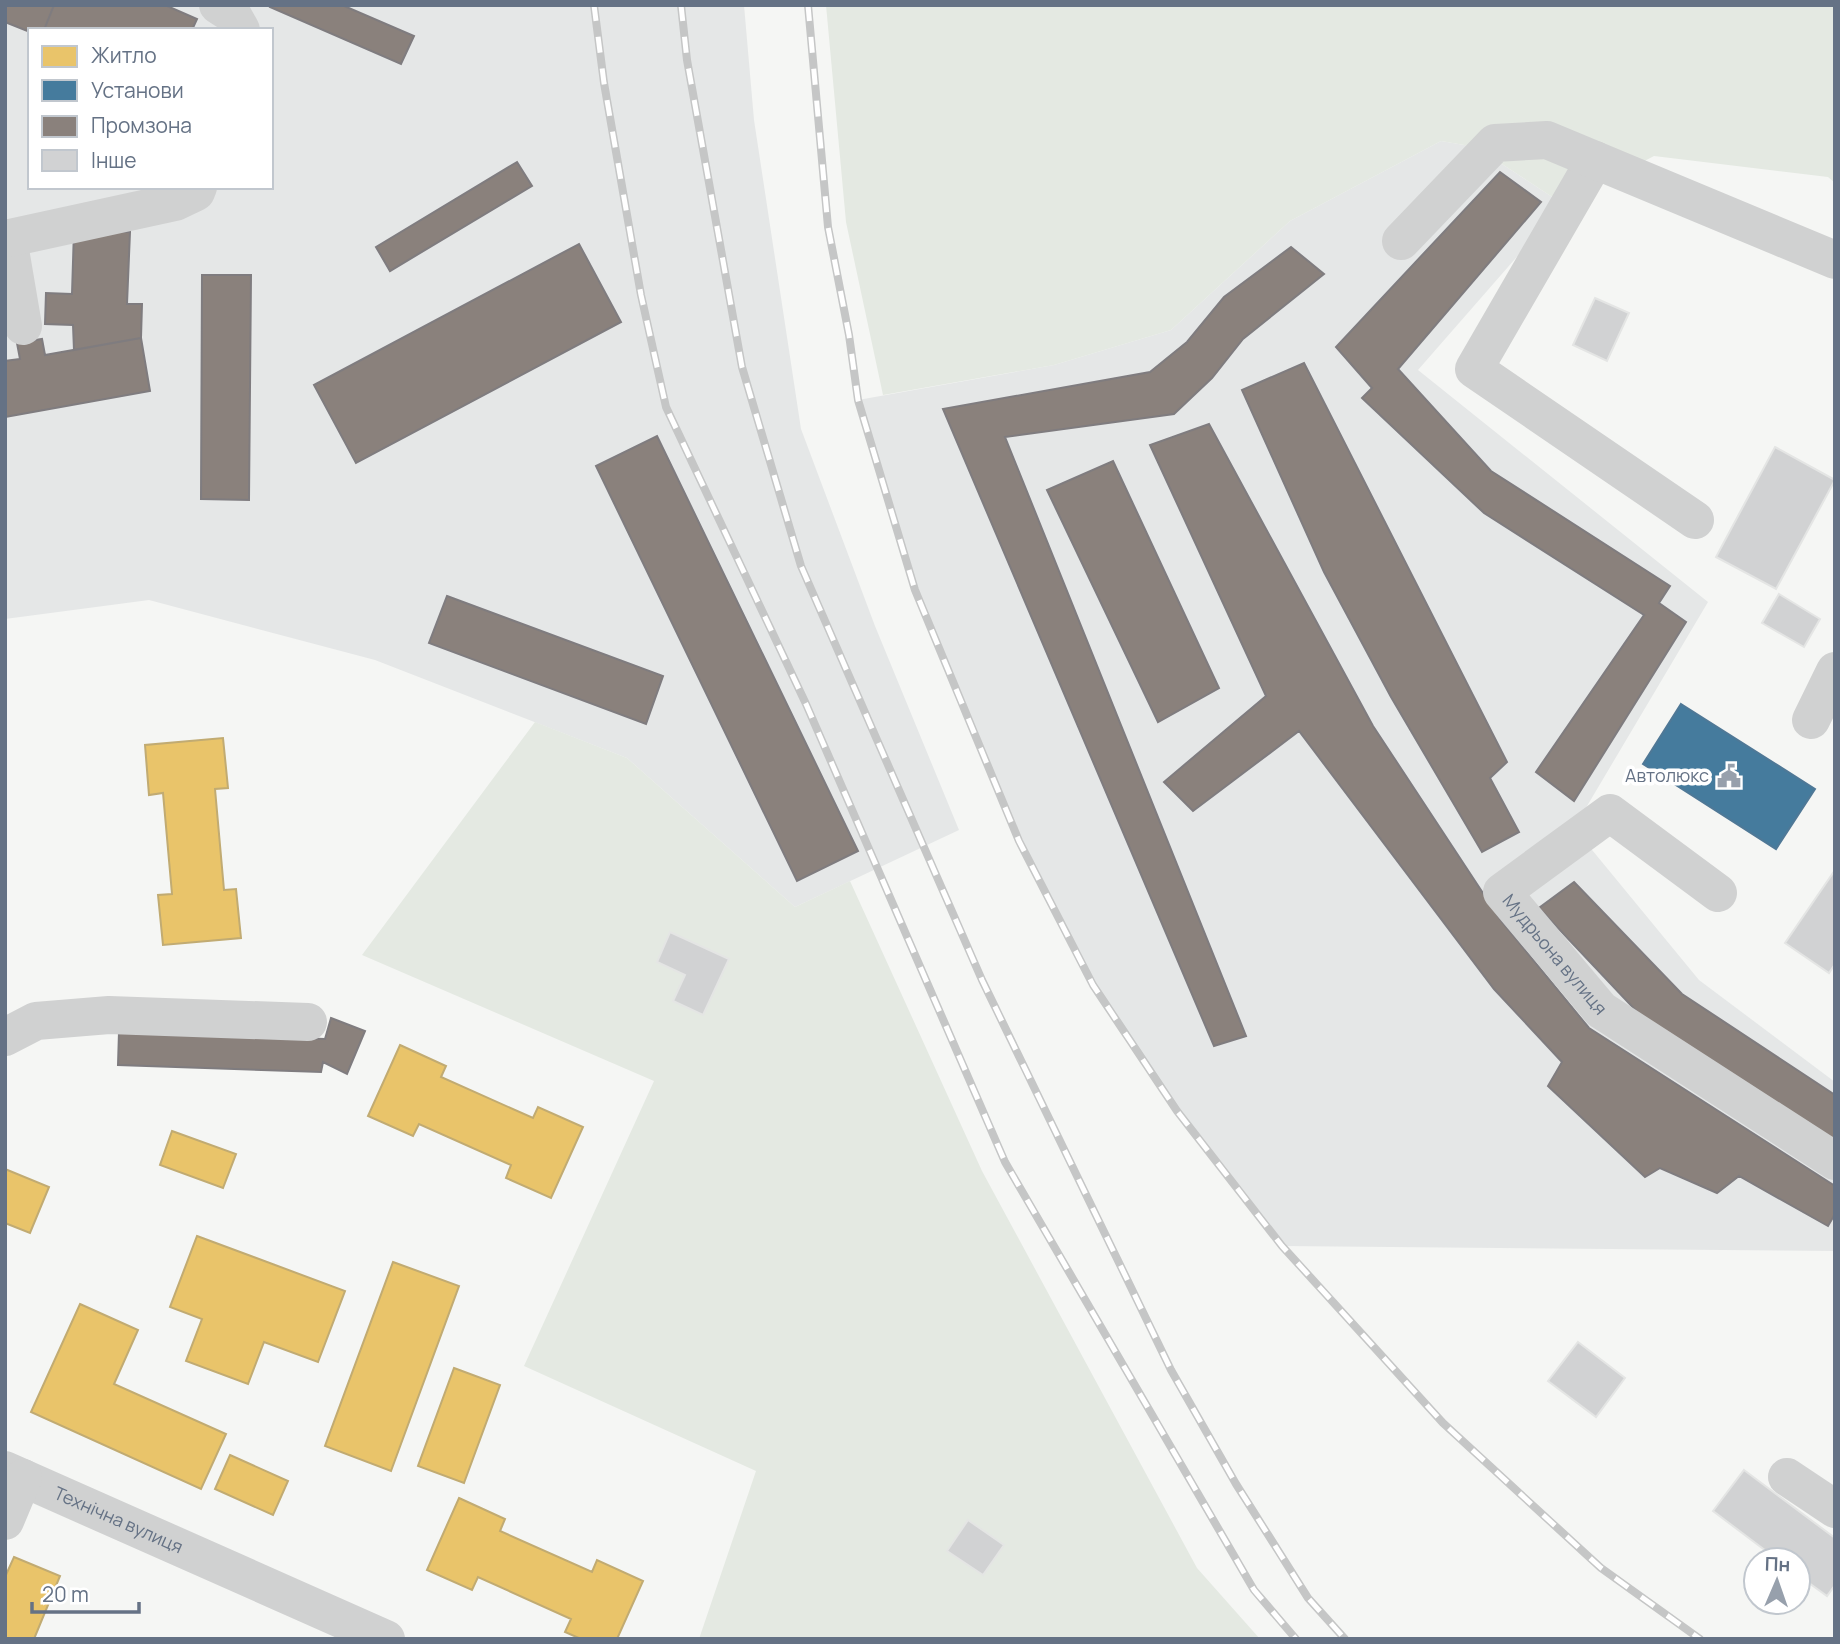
<svg xmlns="http://www.w3.org/2000/svg" width="1840" height="1644" font-family="Manrope,sans-serif">
	<style>
		.built { fill: #e5e7e7; fill-rule: evenodd }
		.green { fill: #e4e9e2 }
		.homes { fill: #e9c46a; stroke: #c1ab72; stroke-width: 2 }
		.public { fill: #457b9d; stroke: #4f7896; stroke-width: 2 }
		.industry { fill: #8a817c; stroke: #7f7c7f; stroke-width: 2 }
		.building { fill: #d1d2d3; stroke: #e4e5e4; stroke-width: 2 }
		.lines { fill: none; stroke-linecap: round; stroke-linejoin: round }
		.minor { stroke: #d0d1d1; stroke-width: 38 }
		.rail-casing { stroke: #c5c6c6; stroke-width: 8 }
		.rail { stroke: #fff; stroke-width: 5; stroke-dasharray: 16; stroke-linecap: butt }
		.labels { text-anchor: middle; stroke-width: 7; stroke-linejoin: round; paint-order: stroke }
		.poi-label { font-size: 18px; fill: #657285; stroke: #fff; text-anchor: end }
		.street-label { font-size: 18px; fill: #657285; stroke: #fff }
	</style>
	<rect width="100%" height="100%" fill="#f5f6f4"/>
	<path class="built" d="M5,5H744L754,120L801,429L875,626L959,830L795,907L627,758L375,660L149,600L5,619ZM30,30H271V187H30Z
		M1441,141L1476,147L1563,204L1418,370L1708,602L1574,828L1699,980L1835,1082V1251L1282,1246L1177,1111L1093,985L1019,841L915,590L858,400L1054,365L1171,330L1290,221Z"/>
	<path class="green" d="M826,5H1835V183L1828,177L1654,156L1563,204L1476,147L1441,141L1290,221L1171,330L1054,365L883,395L846,222Z
		M535,722L627,758L795,907L850,881L982,1171L1197,1568L1260,1639H699L756,1471L524,1366L654,1081L362,955Z"/>
	<path class="homes" d="M223,738L228,788L215,789L224,890L236,889L241,938L163,945L158,895L172,894L163,793L149,795L145,745Z
		M400,1045L446,1066L441,1077L533,1118L538,1107L583,1127L551,1198L506,1178L511,1165L419,1124L413,1136L368,1116Z
		M172,1131L236,1154L223,1188L160,1165Z
		M5,1169L49,1187L30,1233L5,1223Z
		M197,1236L345,1291L318,1362L264,1342L248,1384L186,1361L202,1319L170,1307Z
		M393,1262L459,1286L391,1471L325,1446Z
		M80,1304L138,1330L114,1384L226,1434L201,1489L31,1412Z
		M454,1368L500,1385L464,1483L418,1466Z
		M230,1455L288,1481L273,1515L215,1489Z
		M459,1498L505,1519L500,1531L592,1572L597,1560L643,1581L617,1639H581L565,1632L571,1619L478,1577L472,1590L427,1570Z
		M14,1557L60,1576L34,1639H5V1577Z"/>
	<path class="public" d="M1681,704L1815,789L1776,849L1643,764Z"/>
	<path class="industry" d="M5,5H54L44,30H30V32L5,22Z
		M54,5H165L197,19L192,30H44Z
		M271,5H342L414,36L401,64L270,7Z
		M517,162L532,186L390,271L376,247Z
		M1500,172L1541,202L1398,369L1491,471L1670,586L1659,603L1686,622L1574,801L1536,772L1644,615L1484,513L1362,398L1372,388L1336,347Z
		M74,230L130,232L127,304H142L141,338L74,350L73,325L45,324L46,293L72,294Z
		M579,244L621,322L356,463L314,385Z
		M1291,247L1324,274L1243,339L1212,378L1174,414L1005,437L1246,1036L1214,1046L943,409L1150,372L1187,342L1224,297Z
		M202,275H251L249,500L201,499Z
		M141,338L150,391L5,417V361L20,359L17,343L42,339L45,355Z
		M1304,363L1507,762L1490,778L1519,832L1482,852L1391,697L1324,572L1242,390Z
		M1209,424L1373,726L1502,922L1589,1028L1835,1186V1214L1828,1226L1739,1176L1717,1193L1660,1168L1645,1177L1548,1086L1562,1062L1494,989L1299,731L1193,811L1164,782L1266,696L1150,445Z
		M657,436L858,851L797,881L596,466Z
		M1113,461L1219,688L1158,722L1047,490Z
		M447,596L663,676L646,724L429,643Z
		M1574,882L1682,994L1835,1095V1144L1641,1016L1539,908Z
		M331,1018L365,1031L347,1074L323,1062L321,1072L118,1065L119,1032L325,1039Z"/>
	<path class="building" d="M1595,298L1629,313L1607,361L1573,345Z
		M1775,447L1835,480L1776,589L1716,557Z
		M1779,594L1820,619L1804,647L1762,623Z
		M1835,870V964L1829,973L1785,943Z
		M670,932L729,959L703,1015L673,1001L685,975L657,962Z
		M1578,1342L1625,1378L1596,1417L1548,1381Z
		M1744,1470L1835,1538V1585L1827,1596L1798,1575V1560H1778L1713,1511Z
		M968,1520L1004,1545L983,1575L947,1551Z"/>
	<g class="lines">
		<g class="minor">
			<path d="M218,5L232,14L241,30"/>
			<path d="M1595,160L1474,369L1695,520"/>
			<path d="M8,238L23,326"/>
			<path d="M5,239L175,202L196,192L198,187"/>
			<path d="M1401,241L1495,143L1547,140L1835,260"/>
			<path d="M1811,720L1835,671"/>
			<path id="s1" d="M1718,893L1610,813L1502,892L1601,1010L1835,1161"/>
			<path d="M5,1037L36,1021L109,1015L308,1022"/>
			<path id="s2" d="M5,1470L386,1639"/>
			<path d="M1787,1477L1835,1509"/>
			<path d="M5,1521L23,1478"/>
		</g>
		<g class="rail-casing">
			<path id="rail" d="M594,5L604,83L641,295L666,407L806,704L1005,1162L1254,1590L1296,1639
				M681,5L687,60L742,367L801,566L982,980L1171,1370L1236,1484L1308,1598L1345,1639
				M808,5L828,227L849,335L858,400L915,590L1019,841L1093,985L1177,1111L1282,1246L1443,1423L1601,1568L1700,1639"/>
		</g>
		<use href="#rail" class="rail"/>
	</g>
	<defs>
		<g id="civic-bare" transform="scale(1.89)"><path d="M-.6-6.5H3V-4.5H.6V-3L4-1V1h2V6H-6V1h2V-1L-.6-3ZM-1.2 2.5V6h2.4V2.5Z" fill="#97a0ac" stroke="#fff" stroke-width="2.5" paint-order="stroke"/></g>
	</defs>
	<g fill-rule="evenodd">
		<use href="#civic-bare" x="1729" y="776"/>
	</g>
	<g class="labels">
		<g class="poi-label">
			<text x="1709" y="782">Автолюкс</text>
		</g>
		<g class="street-label">
			<text dy="6" stroke="none"><textPath href="#s1" startOffset="350">Мудрьона вулиця</textPath></text>
			<text dy="6" stroke="none"><textPath href="#s2" startOffset="124">Технічна вулиця</textPath></text>
		</g>
	</g>
	<rect width="1840" height="1644" fill="none" stroke="#657285" stroke-width="14"/>
	<rect x="28" y="28" width="245" height="161" fill="#ffffff" stroke="#c1c7ce" stroke-width="2"/>
	<rect x="42" y="46" width="35" height="21" fill="#e9c46a" stroke="#c1c7ce" stroke-width="2"/>
	<text x="91" y="63" font-size="21" fill="#657285">Житло</text>
	<rect x="42" y="80" width="35" height="21" fill="#457b9d" stroke="#c1c7ce" stroke-width="2"/>
	<text x="91" y="98" font-size="21" fill="#657285">Установи</text>
	<rect x="42" y="116" width="35" height="21" fill="#8a817c" stroke="#c1c7ce" stroke-width="2"/>
	<text x="91" y="133" font-size="21" fill="#657285">Промзона</text>
	<rect x="42" y="150" width="35" height="21" fill="#d1d2d3" stroke="#c1c7ce" stroke-width="2"/>
	<text x="91" y="168" font-size="21" fill="#657285">Інше</text>
	<g transform="translate(1777 1581) rotate(2)"><circle r="33" fill="#ffffff" stroke="#c1c7ce" stroke-width="2"/>
	<path d="M0-5L12 26L0 18L-12 26Z" fill="#97a0ac"/>
	<text y="-10" font-size="19" font-weight="bold" text-anchor="middle" fill="#657285">Пн</text>
	</g>
	<path d="M32 1602v10h107v-10" fill="none" stroke="#657285" stroke-width="3.5"/>
	<text x="42" y="1602" font-size="21" fill="#657285" stroke="#ffffff" stroke-width="5" paint-order="stroke">20 m</text>
</svg>
